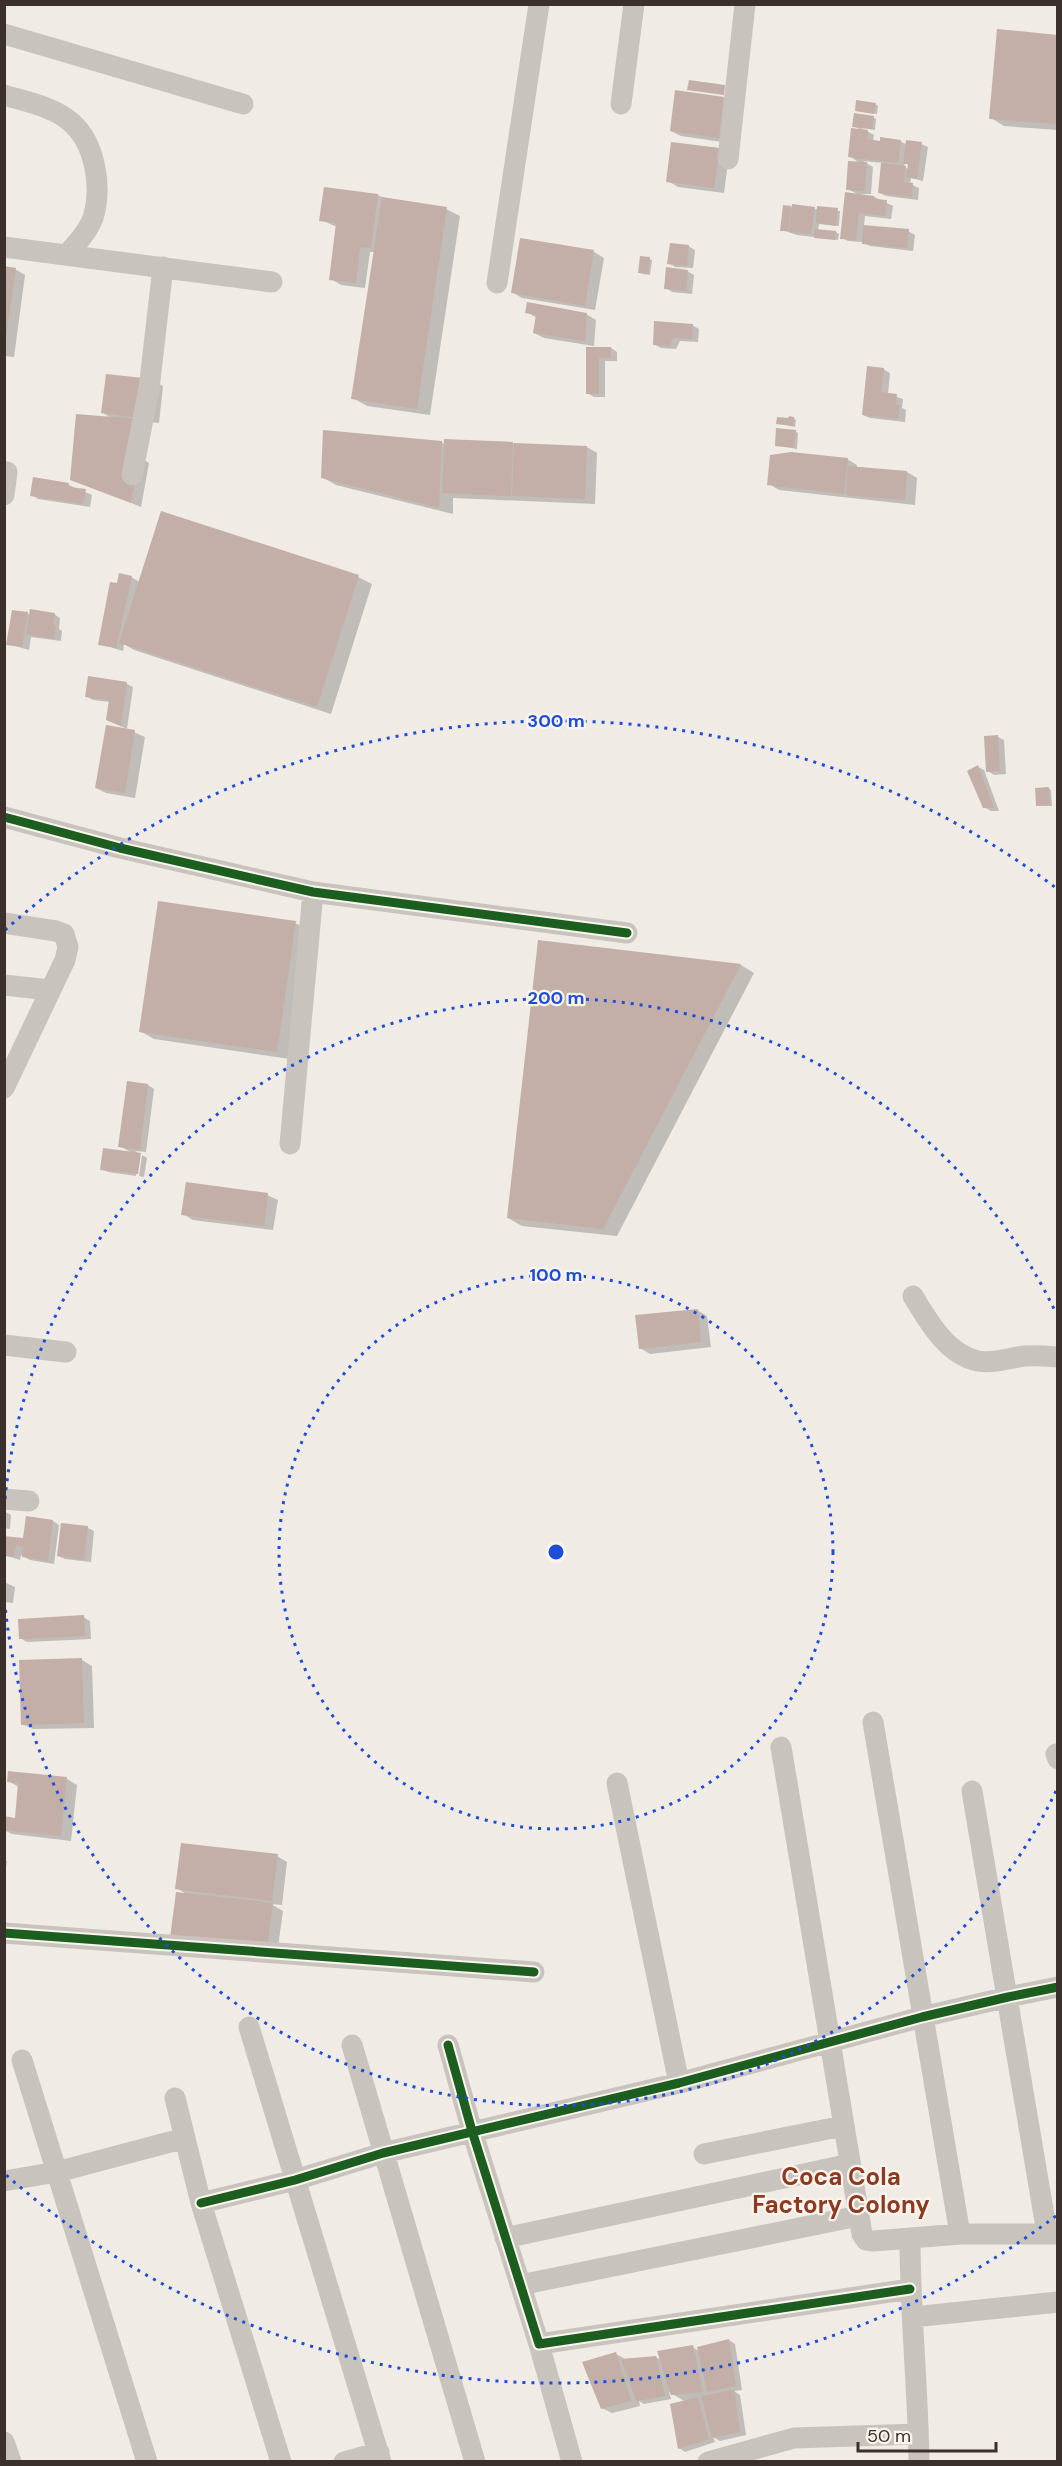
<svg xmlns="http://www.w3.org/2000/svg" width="1062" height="2466" font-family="'DM Sans',sans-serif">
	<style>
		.shadow { fill: #0003; fill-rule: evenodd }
		.building { fill: #c3afa7 }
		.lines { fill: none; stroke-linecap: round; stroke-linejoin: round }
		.street { stroke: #c9c3be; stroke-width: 21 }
		.cycleway-casing { stroke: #fbf5ee; stroke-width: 13 }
		.cycleway { stroke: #1b5e20; stroke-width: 9 }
		.ring { fill: none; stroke: #1d4ed8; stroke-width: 3; stroke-dasharray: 3 6 }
		.labels { text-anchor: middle; stroke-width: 4.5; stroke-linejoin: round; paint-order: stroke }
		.district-label { font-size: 24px; font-weight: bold; fill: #8c3b22; stroke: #fbf5ee }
		.centre { fill: #1d4ed8; stroke: #fbf5ee; stroke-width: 3 }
		.ring-label { font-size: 18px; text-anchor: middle; font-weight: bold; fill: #1d4ed8; stroke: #fbf5ee; stroke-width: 4.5; stroke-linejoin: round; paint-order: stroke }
	</style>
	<rect width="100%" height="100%" fill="#f0ebe5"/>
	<path class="shadow" d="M1058,36V130L1004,126L991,118Z
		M724,98L734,104L729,143L681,136L671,131Z
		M875,104L878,106L877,114L856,110Z
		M873,117L876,119L875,130L861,128L874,135L873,142L900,141L907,145L921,144L928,147L923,181L911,178L910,184L919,188L918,200L886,196L880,193L883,163L863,161L873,167L871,194H857L848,189L860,163L849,156L863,131L854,126ZM905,163L909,165L908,169L904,167Z
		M729,155L724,193L678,187L668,181Z
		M847,194L874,197L893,206L891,219L865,216L864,226L908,231L915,235L913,251L870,246L862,242L848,241L842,238Z
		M378,195L386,199L446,209L460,216L430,415L367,406L353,398L375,252H370L365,288L341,285L331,279L337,227L321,220Z
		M790,207L840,211L839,226L819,224L818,231L836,232L839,234L838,240L797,235L782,230Z
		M688,246L695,250L693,268L675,267L669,263Z
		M594,252L604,258L595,310L522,298L512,292Z
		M649,259L652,260L650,275L643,274L640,272Z
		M4,267L15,269L25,275L14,357L4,356Z
		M687,271L694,275L692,294L672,292L666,288Z
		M527,312L586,314L596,320L594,346L544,338L534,333L537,318Z
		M692,325L699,329L698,342L680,341L676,349L661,348L654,344Z
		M588,348H611L617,352V361H605V397H594L587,393Z
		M883,369L890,373L888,394L903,399L902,408L906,410L905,422L870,418L863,415Z
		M153,381L163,386L159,423L137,421L144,460L149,463L141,507L72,479L113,419L103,413Z
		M794,418L796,420L795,427L778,423Z
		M795,431L798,433L797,449L776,445Z
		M441,442L446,445L513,443L516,445L587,447L597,453L595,504L453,498V514L336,485L322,477Z
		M847,459L857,465V468L907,472L917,478L915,505L779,490L769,484Z
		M69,485L92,495L90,507L38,499L32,495Z
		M162,513L358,577L372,584L331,714L134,650L124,644L123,651L100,644L118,585L131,577L140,582Z
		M13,611L30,614H54L60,618L59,629L62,631L61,641L31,637L29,650L8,644Z
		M127,684L133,687L127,729L107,720L110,702L93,700L86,696Z
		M127,729L145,737L135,798L106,793L96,788Z
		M998,737L1004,740L1006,774L994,775L988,771Z
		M978,767L984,770L999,811H991L984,807Z
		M1048,788L1051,790L1052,806H1040L1038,805Z
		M295,923L309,930L290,1059L154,1039L140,1031Z
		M540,942L741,965L754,973L617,1236L522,1226L508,1218Z
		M148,1085L154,1089L146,1152L135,1151L141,1155H139L136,1176L108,1172L102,1169L132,1153L120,1146Z
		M142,1155L147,1158L144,1177L139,1176Z
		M267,1195L278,1200L273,1230L193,1220L183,1214Z
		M697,1310L707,1316L711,1347L650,1354L640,1348Z
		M4,1511L11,1515L10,1529L4,1528Z
		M53,1521L59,1525L54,1564L30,1560L21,1555L20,1560L4,1555V1544L25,1540Z
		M62,1524L88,1528L94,1531L91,1562L65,1559L58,1556Z
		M4,1582L15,1587L13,1603L4,1602Z
		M83,1617L90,1621L91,1639L27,1642L20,1638Z
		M82,1660L92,1666L94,1728L33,1729L22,1724Z
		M67,1779L77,1785L71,1841L12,1834L4,1830L16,1819L19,1787L8,1781Z
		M277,1856L287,1862L282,1905L271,1904L283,1911L277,1954L177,1888Z
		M4,1860L7,1861L5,1874H4Z
		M729,2340L735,2344L742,2390L734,2391L740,2395L746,2435L720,2441L713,2437L715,2442L685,2452L679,2448L686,2402L669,2392L671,2399L644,2404L639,2401L640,2406L612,2413L602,2408L616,2354L627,2360L656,2357L662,2361L692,2347L699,2351Z"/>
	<path class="building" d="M997,29L1058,35V124L989,119Z
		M689,80L725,85L724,95L687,90Z
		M675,90L724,97L719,138L670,131Z
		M856,100L876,103L874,114L855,111Z
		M854,113L874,116L872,129L852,127Z
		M851,128L868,130L867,139L880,141V137L901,140L898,163L848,157Z
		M906,140L922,142L917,179L906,177L908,164H903Z
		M671,142L720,148L714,188L666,182Z
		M848,161L867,162L865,191L846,190Z
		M881,163L906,166L904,182L913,183L912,197L878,193Z
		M324,187L378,194L371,248L360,247L356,283L329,280L336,223L319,221Z
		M845,192L874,196L875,199L887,200L885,216L859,213L856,240L840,239Z
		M382,197L447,207L417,409L351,399Z
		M792,204L815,207L811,234L789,232Z
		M783,205L791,206L788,231H780Z
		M817,206L838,208L836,226L816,223Z
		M863,225L909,229L907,248L862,244Z
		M815,229L836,231L835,240L814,238Z
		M520,238L594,250L585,306L511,293Z
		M670,243L689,245L687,266L667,264Z
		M640,256L650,257L648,274L638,273Z
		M4,266L16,268L6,337H4Z
		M666,267L688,270L686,291L664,289Z
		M527,302L587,313L585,341L533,333L536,315L525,313Z
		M654,321L693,324L692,339L673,338L670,346L653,345Z
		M586,347H611V358H599V394H586Z
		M867,366L884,368L881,392L897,394L896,405H900L898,419L862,415Z
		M106,374L153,379L149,419L101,413Z
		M76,414L137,419L140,456L131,503L70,480Z
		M789,416L794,417L793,426L776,424L777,417L788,418Z
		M776,428L796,430L794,448L775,446Z
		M323,430L442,441L439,508L321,478Z
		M444,439L513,442L511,496L442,493Z
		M514,443L587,446L585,499L512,496Z
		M791,452L848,458L844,494L767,485L770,455Z
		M848,466L907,471L905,500L846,495Z
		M33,477L69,483L68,487L86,489L83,504L30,496Z
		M161,511L359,575L317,707L119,643Z
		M119,573L132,576L116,648L98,645L110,582L117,583Z
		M30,609L55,613L53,624L56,626L54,639L26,634Z
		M12,610L28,612L22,647L6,645Z
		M88,676L127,682L121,726L106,720L109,700L85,697Z
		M106,725L135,730L125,793L95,788Z
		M998,735L1000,771L986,772L984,736Z
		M978,765L994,808H983L967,771Z
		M1049,787L1050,805L1036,806L1035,788Z
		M158,901L296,921L277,1052L139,1032Z
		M538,940L741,964L603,1229L507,1218Z
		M127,1081L148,1084L140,1150L118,1147Z
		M103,1148L141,1153L138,1174L100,1170Z
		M186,1182L268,1193L264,1226L181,1215Z
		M698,1309L701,1342L639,1349L635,1315Z
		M26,1516L53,1520L48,1561L22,1557L23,1546L16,1545L14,1557L4,1556V1536L23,1538Z
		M61,1523L88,1526L84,1560L57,1556Z
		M84,1615L85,1636L19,1639L18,1619Z
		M82,1658L84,1723L21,1725L19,1660Z
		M8,1771L67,1777L61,1836L4,1830V1816L15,1818L18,1783L7,1782Z
		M181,1843L278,1854L272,1901L175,1889Z
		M176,1892L273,1903L267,1949L170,1938Z
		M729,2339L736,2386L707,2392L697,2347Z
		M693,2345L703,2392L671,2395L657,2351Z
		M616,2352L631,2401L601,2409L582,2362Z
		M656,2356L665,2396L636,2401L621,2359Z
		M734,2390L740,2432L712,2438L701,2396Z
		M698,2397L709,2439L678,2449L670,2404Z"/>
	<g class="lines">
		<path class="street" d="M4,34L243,104
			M4,95C27,102 55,107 72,123C96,145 102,188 93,218C88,231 76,245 66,255
			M621,104L634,4
			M728,159L745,4
			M4,247L272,282
			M497,283L539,4
			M132,475L149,389L163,267
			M4,495L7,472
			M4,817L120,848L313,892L627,933
			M4,923L56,931L64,934L68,947L65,960L4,1088
			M4,985L50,990
			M290,1144L313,892
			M913,1296C928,1321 947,1355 978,1361C994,1364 1009,1358 1024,1356C1035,1355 1047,1356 1058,1357
			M4,1345L66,1352
			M4,1499L29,1501
			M873,1722L960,2234
			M781,1747L862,2234L866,2240L874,2241L960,2234H1058
			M1056,1754L1058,1759
			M617,1783L679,2083
			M972,1791L1047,2233
			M4,1933L534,1972
			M249,2027L381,2462
			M352,2045L475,2462
			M448,2045L472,2131L539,2344L910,2289
			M22,2060L147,2462
			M175,2098L201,2203L281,2462
			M704,2154L843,2126
			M4,2181L57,2172L185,2138
			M201,2203L295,2180L383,2153L679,2083L922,2017L1008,1997L1058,1987
			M505,2238L850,2164
			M910,2239C910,2313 918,2387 919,2462
			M520,2285L858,2216
			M913,2317L1058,2302
			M539,2344L572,2462
			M4,2442L11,2462
			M344,2462L379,2452
			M708,2462L794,2438L918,2434"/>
		<g class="cycleway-casing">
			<path id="cycleway" d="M4,817L120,848L313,892L627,933
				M4,1933L534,1972
				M448,2045L472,2131L539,2344L910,2289
				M201,2203L295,2180L383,2153L679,2083L922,2017L1008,1997L1058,1987"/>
		</g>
		<use href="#cycleway" class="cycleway"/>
	</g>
	<g class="ring">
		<circle cx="556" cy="1552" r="277"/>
		<path d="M1056 1791A554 554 0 0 1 5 1605M5 1499A554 554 0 0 1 1056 1313"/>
		<path d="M1056 2216A831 831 0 0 1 5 2174M5 930A831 831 0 0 1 1056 888"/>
	</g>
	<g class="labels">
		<g class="district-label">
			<text x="841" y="2185">Coca Cola<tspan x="841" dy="28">Factory Colony</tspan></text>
		</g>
	</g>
	<circle cx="556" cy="1552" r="9" class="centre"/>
	<g class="ring-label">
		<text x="556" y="727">300 m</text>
		<text x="556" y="1004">200 m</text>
		<text x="556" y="1281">100 m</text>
	</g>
	<rect width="1062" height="2466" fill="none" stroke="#3b302b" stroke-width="12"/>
	<path d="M858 2442v9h138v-9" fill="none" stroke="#3b302b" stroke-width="3"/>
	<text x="867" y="2442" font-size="18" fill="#3b302b" stroke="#fbf5ee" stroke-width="4.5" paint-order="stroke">50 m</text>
</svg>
